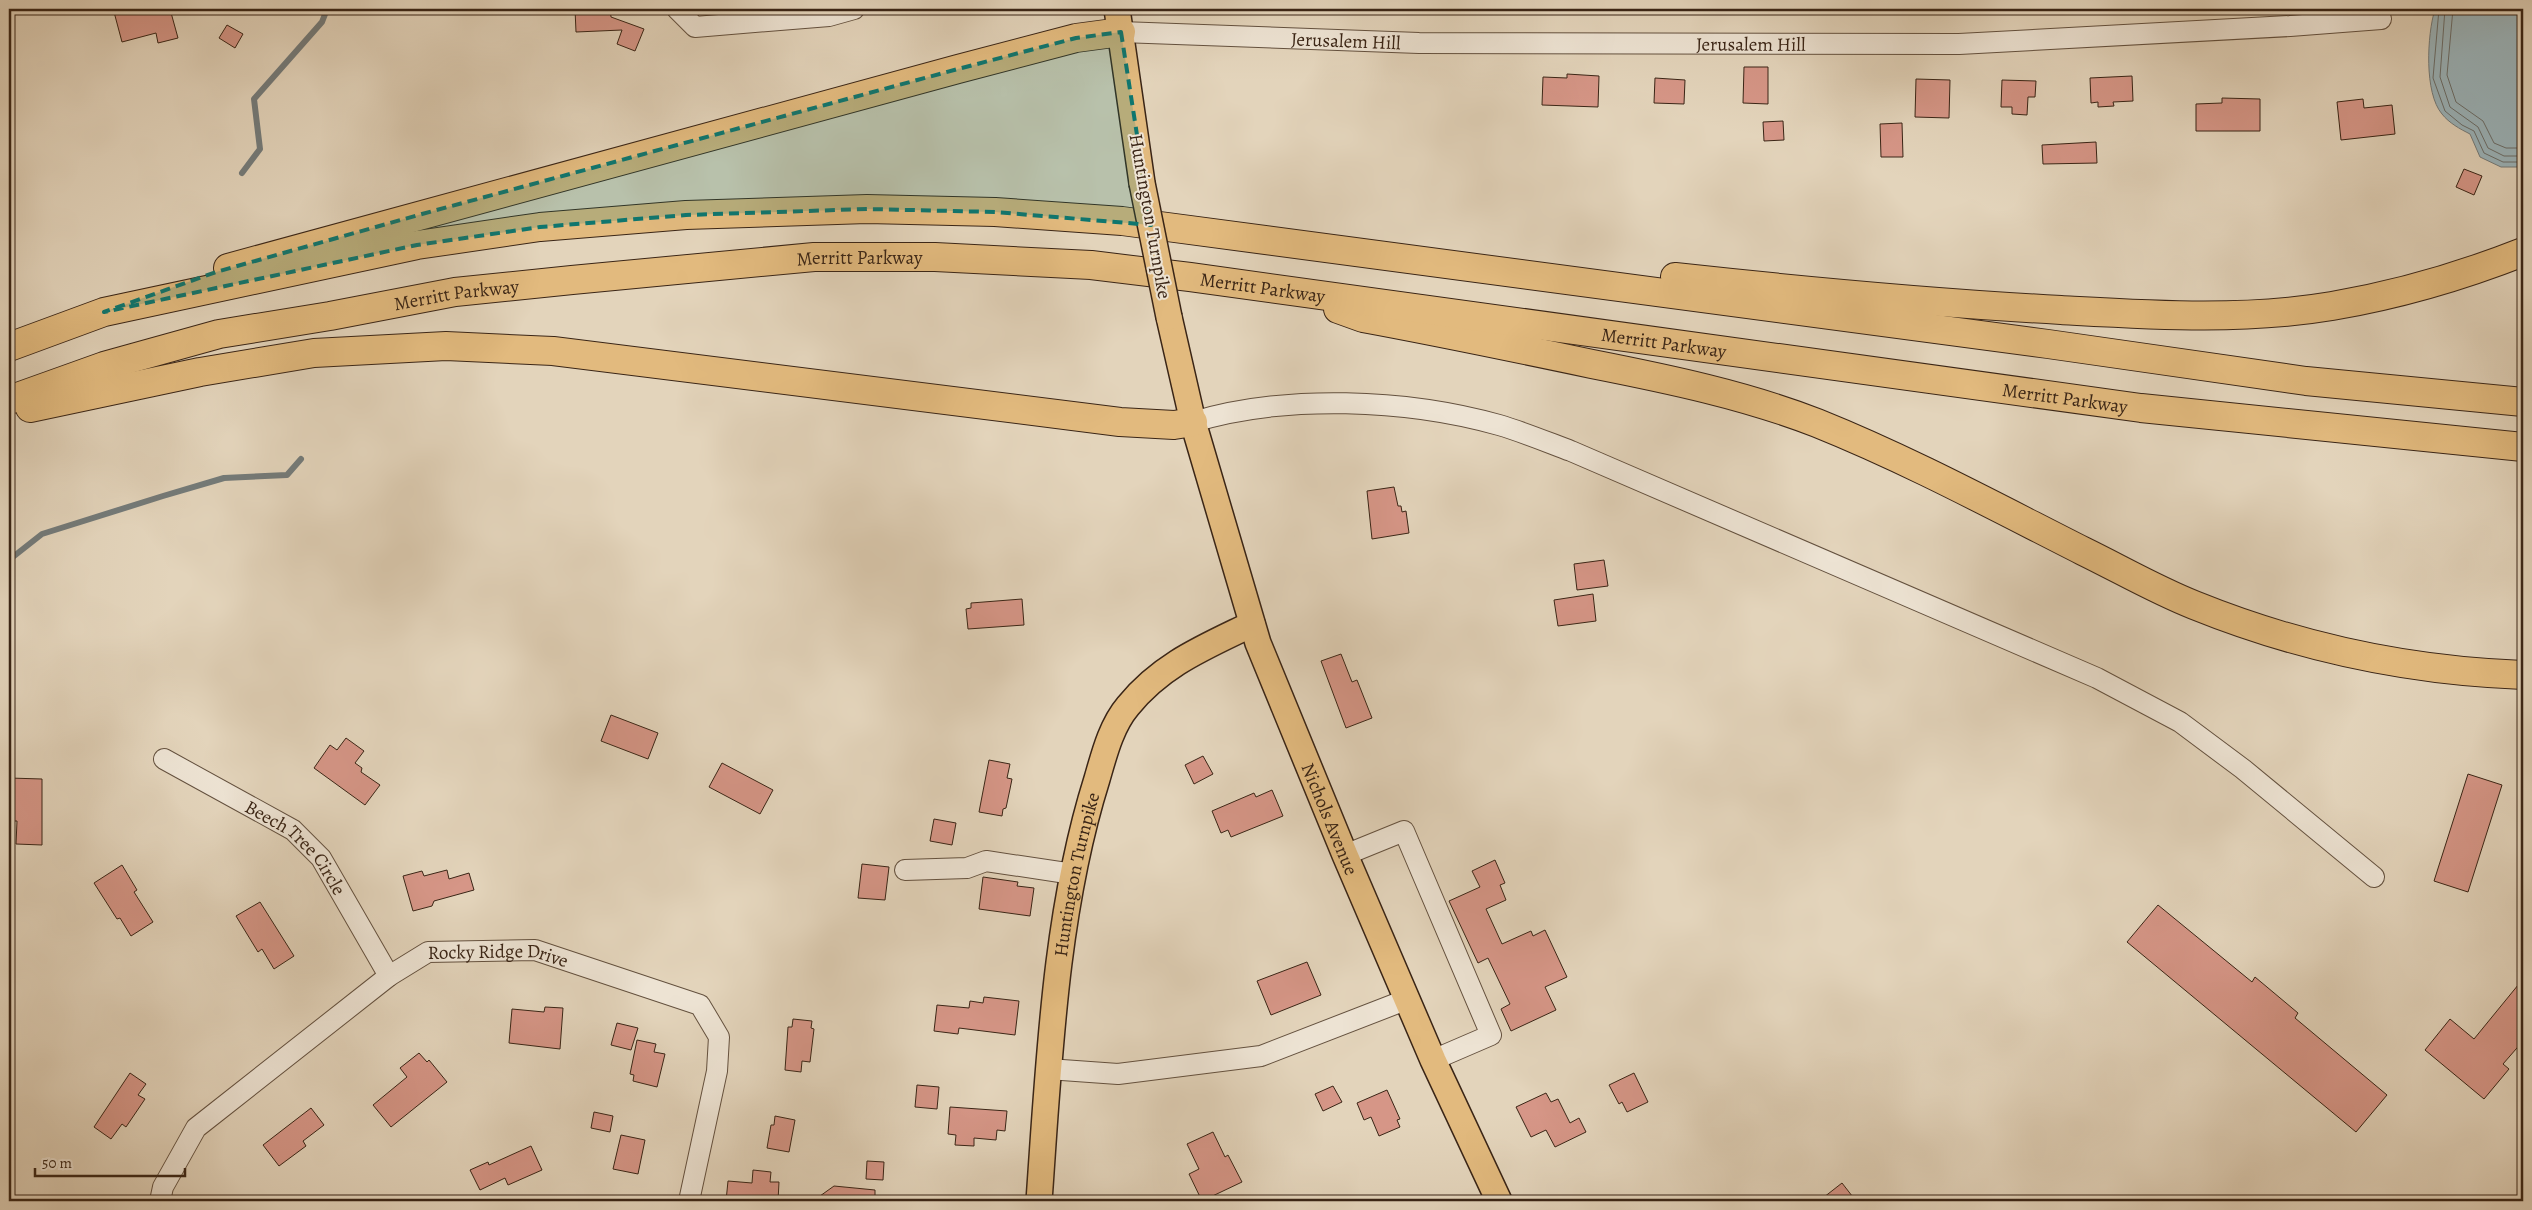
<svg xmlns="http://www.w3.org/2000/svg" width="2532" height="1210" font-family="Alegreya,serif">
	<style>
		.water { fill: #9bb5bc; stroke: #747b7a }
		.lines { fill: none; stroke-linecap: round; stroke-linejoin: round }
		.shore { stroke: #6a6d69; stroke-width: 1 }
		.stream { stroke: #747b7a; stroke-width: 6 }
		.building { fill: #d69687; stroke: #3a2516 }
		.minor-casing { stroke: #64513f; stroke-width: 22 }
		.major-casing { stroke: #3a2516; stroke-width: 28 }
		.highway-casing { stroke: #3a2516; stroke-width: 30 }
		.minor { stroke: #ede3d3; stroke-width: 20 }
		.major { stroke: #e2ba7e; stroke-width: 25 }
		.highway { stroke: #e2ba7e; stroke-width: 28 }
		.major-bridge-casing { stroke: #3a2516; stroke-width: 28; stroke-linecap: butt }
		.major-bridge { stroke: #e2ba7e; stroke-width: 25 }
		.marked { fill: #0f766e; fill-opacity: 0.2; stroke: #0f766e; stroke-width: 4; stroke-dasharray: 10 6; stroke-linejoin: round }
		.labels { text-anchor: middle; stroke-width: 4; stroke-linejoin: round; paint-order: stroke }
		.street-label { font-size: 19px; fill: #3a2516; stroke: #ede3d3 }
	</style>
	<rect width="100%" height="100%" fill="#e3d4bb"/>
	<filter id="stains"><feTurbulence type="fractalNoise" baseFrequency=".004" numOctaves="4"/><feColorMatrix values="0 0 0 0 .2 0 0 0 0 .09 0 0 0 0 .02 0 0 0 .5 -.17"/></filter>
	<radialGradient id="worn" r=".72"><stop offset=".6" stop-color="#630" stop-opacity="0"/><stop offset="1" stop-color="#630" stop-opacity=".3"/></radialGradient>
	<path class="water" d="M2435,9H2523V167H2501L2480,157L2470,134C2460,129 2449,123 2442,114C2424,93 2427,35 2435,9Z"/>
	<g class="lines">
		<path class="shore" d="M2439,9L2433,78L2445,111L2462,125L2474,131L2484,153L2503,162H2523
			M2445,9L2440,77L2450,107L2478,127L2488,148L2504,156H2523
			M2453,9L2447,75L2456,102L2483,121L2494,143L2506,148H2523"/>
		<path class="stream" d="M242,173L260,149L254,99L322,22L327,9
			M9,560L42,534L163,496L224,478L287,475L301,459"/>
	</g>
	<path class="building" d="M129,9H170L178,38L158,43L156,33L122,42L114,12Z
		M575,9H610L611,17L644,29L635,51L617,44L622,30L576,32Z
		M227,25L243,34L235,48L219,38Z
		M1744,67H1768V104L1743,103Z
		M1567,74L1599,76L1598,107L1542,105L1543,77L1567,78Z
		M2132,76L2133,101L2113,102L2114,106L2098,107V102L2091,103L2090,78Z
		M1655,78L1685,80L1684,104L1654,103Z
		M1916,79L1950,80L1949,118L1915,117Z
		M2002,80L2036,81L2035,97H2028L2027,115L2012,114V107H2001Z
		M2222,98L2260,99V131H2196V104L2222,103Z
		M2363,99L2364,108L2392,105L2395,134L2341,140L2337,102Z
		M1783,121L1784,140L1764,141L1763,122Z
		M1902,123L1903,157H1881L1880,124Z
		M2096,142L2097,163L2043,164L2042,145Z
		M2464,169L2482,176L2474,195L2456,187Z
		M1394,487L1398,506H1401L1402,512L1406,511L1409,533L1372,539L1367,491Z
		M1604,560L1608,586L1577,590L1574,564Z
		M1593,594L1596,621L1558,626L1554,600Z
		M1022,599L1024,625L968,629L966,609L971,608V603Z
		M1341,654L1352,682L1357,680L1372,718L1346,728L1321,661Z
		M611,715L658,733L648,759L601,741Z
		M346,738L364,751L355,763L362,768L361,772L380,785L365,805L314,768L330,745L337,750Z
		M1203,756L1213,774L1194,784L1185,765Z
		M989,760L1010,764L1007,778L1012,779L1010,789L1006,808L1003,809L1002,816L979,812Z
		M722,763L773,790L760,814L709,787Z
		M2468,774L2502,785L2468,892L2434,881Z
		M9,778L42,779V845L16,844L17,821H13L14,794H9Z
		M1272,790L1283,816L1231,837L1228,830L1221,833L1212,811L1254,793L1256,797Z
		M934,819L956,823L952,845L930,841Z
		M1495,860L1505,883L1500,885L1506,900L1486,909L1502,944L1531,931L1533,936L1545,930L1567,977L1545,987L1556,1010L1511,1031L1501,1009L1510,1004L1488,958L1478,963L1449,901L1480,887L1472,871Z
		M862,864L889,867L885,900L858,898Z
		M122,865L137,890L134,892L153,922L131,936L120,918L117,919L94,883Z
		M447,870L449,879L469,873L474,890L434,901L432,906L413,911L403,876L422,871L424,876Z
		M983,877L1018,882L1017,886L1034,888L1030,916L979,909Z
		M260,902L294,956L274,969L262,949L258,952L236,916Z
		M2158,905L2252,982L2255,977L2298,1013L2295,1018L2387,1095L2356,1132L2127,942Z
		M1307,962L1321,995L1271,1015L1257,981Z
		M2523,979V1041L2503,1064L2509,1069L2484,1099L2425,1050L2450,1019L2474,1039Z
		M984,997L1019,1001L1015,1035L959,1028L958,1034L934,1031L937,1005L969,1008L970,1001L983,1003Z
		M545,1007L563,1008L560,1049L509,1043L512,1009L544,1012Z
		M793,1019L812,1021L811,1028L814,1029L810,1062L802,1061L801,1072L785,1070L788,1027H792Z
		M617,1023L638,1028L631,1050L611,1045Z
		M637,1040L656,1044L654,1052L665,1054L657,1087L633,1081L634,1075L630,1074Z
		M419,1053L427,1062L429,1060L447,1082L391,1127L373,1105L407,1077L400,1068Z
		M130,1073L146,1084L138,1095L145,1099L126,1127L122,1124L111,1139L94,1127Z
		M1634,1073L1648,1102L1627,1112L1622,1102L1619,1104L1609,1085Z
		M917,1085L939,1087L937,1109L915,1107Z
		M1333,1086L1342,1102L1323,1111L1315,1094Z
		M1387,1090L1400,1119L1397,1120L1400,1127L1379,1136L1371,1117L1364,1120L1357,1103Z
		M1546,1093L1551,1102L1558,1099L1570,1123L1579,1118L1586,1132L1555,1147L1546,1130L1531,1137L1516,1107Z
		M950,1107L1007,1111L1005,1131L997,1130L996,1140L974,1138V1146L955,1145L956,1135L948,1134Z
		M311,1108L324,1125L303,1141L306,1146L279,1166L263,1145Z
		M594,1112L613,1116L610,1132L591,1128Z
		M775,1116L795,1120L789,1152L767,1148L771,1125H774Z
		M1213,1132L1225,1157L1228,1155L1242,1182L1202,1201L1189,1174L1199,1169L1187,1144Z
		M621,1135L645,1140L638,1174L613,1169Z
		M531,1146L542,1170L508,1185L505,1178L480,1190L470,1170L488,1162L489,1165Z
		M867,1161L884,1162L883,1180L866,1179Z
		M753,1170L771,1172L770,1182H779L778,1201H726L728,1181L752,1183Z
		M1842,1183L1856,1201H1819Z
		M834,1186L875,1190V1201H813Z"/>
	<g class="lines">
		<g class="minor-casing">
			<g id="minor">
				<path d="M677,9L695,27L829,16L854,9"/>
				<path id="s1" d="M1121,32L1419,43L1959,44L2290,26L2381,19"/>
				<path d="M1193,422C1286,394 1406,399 1499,425C1523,432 1547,442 1571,451L2097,678L2180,722L2243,769L2374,877"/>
				<path id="s2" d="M164,759L293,830L321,858L389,976"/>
				<path d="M1345,855L1404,831L1491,1035L1433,1060"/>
				<path d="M905,870L967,868L986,861L1073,874"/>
				<path d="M1048,1069L1118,1074L1261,1056L1408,999"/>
				<path id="s3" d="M160,1201L163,1187L196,1128L389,976L428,952L535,950L700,1005L719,1037L717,1071L689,1201"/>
			</g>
		</g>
		<g class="major-casing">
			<g id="major">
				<path d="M1117,9L1142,183"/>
				<path id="s4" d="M1169,317L1193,422L1258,643L1345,855L1433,1060L1499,1201"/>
				<path id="s5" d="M1039,1201C1049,1062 1055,912 1097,779C1104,755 1111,726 1128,706C1162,664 1205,647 1252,624"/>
			</g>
		</g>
		<g class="highway-casing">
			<g id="highway">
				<path d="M228,268L958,69L1076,38L1121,32"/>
				<path d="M1675,277C1803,291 1932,303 2061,310C2152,315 2243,321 2332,306C2397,295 2462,276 2523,252"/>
				<path d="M1338,309L1363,318C1439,332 1516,348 1592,364C1668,379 1745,395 1817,423C1909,460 1996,507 2083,551C2120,569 2156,590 2194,605C2298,647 2411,671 2523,675"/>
				<path d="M9,347L104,312L417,245L540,227L686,215L867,209L995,212L1122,221L2048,344L2306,381L2523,402"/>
				<path id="s6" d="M9,400L104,366L219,334L330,316L455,292L572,280L814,257H935L1091,265L1190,277L2141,408L2523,447"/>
				<path d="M30,408L200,372L314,353L446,346L553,351L1120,422L1174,425L1193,422"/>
			</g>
		</g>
		<use href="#minor" class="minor"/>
		<use href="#major" class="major"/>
		<use href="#highway" class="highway"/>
		<g class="major-bridge-casing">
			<path id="major-bridge" d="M1142,183L1169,317"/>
		</g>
		<use href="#major-bridge" class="major-bridge"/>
	</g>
	<path class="marked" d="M1121,32L1151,225L995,212L867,209L686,215L540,227L417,245L104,312L216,272L422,214L958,69L1076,38Z"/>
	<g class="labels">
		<g class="street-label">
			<text dy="7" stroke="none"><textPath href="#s1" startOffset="225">Jerusalem Hill</textPath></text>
			<text dy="7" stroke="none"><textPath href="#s1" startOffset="630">Jerusalem Hill</textPath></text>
			<text transform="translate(1151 216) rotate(80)" y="7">Huntington Turnpike</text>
			<text dy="7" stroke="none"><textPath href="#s6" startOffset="866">Merritt Parkway</textPath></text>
			<text dy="7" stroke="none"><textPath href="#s6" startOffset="1271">Merritt Parkway</textPath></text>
			<text dy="7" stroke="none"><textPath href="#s6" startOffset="461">Merritt Parkway</textPath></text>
			<text dy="7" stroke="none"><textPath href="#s6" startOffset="1676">Merritt Parkway</textPath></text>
			<text dy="7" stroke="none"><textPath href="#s6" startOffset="2081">Merritt Parkway</textPath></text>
			<text dy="7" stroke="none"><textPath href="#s4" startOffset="528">Nichols Avenue</textPath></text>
			<text dy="7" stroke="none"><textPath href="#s2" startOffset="161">Beech Tree Circle</textPath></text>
			<text dy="7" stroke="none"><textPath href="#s5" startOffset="329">Huntington Turnpike</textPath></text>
			<text dy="7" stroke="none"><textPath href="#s3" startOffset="444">Rocky Ridge Drive</textPath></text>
		</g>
	</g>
	<rect width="2532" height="1210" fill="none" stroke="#e3d4bb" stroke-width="30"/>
	<rect x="10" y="10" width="2512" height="1190" fill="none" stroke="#3a2516" stroke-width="2.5"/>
	<rect x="15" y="15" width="2502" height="1180" fill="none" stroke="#3a2516"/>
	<path d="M35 1168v8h150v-8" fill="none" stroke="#3a2516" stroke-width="2.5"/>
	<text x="42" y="1168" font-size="15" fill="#3a2516" stroke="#ede3d3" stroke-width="4" paint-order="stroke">50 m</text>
	<rect width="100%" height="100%" filter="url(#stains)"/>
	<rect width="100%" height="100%" fill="url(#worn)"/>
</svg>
